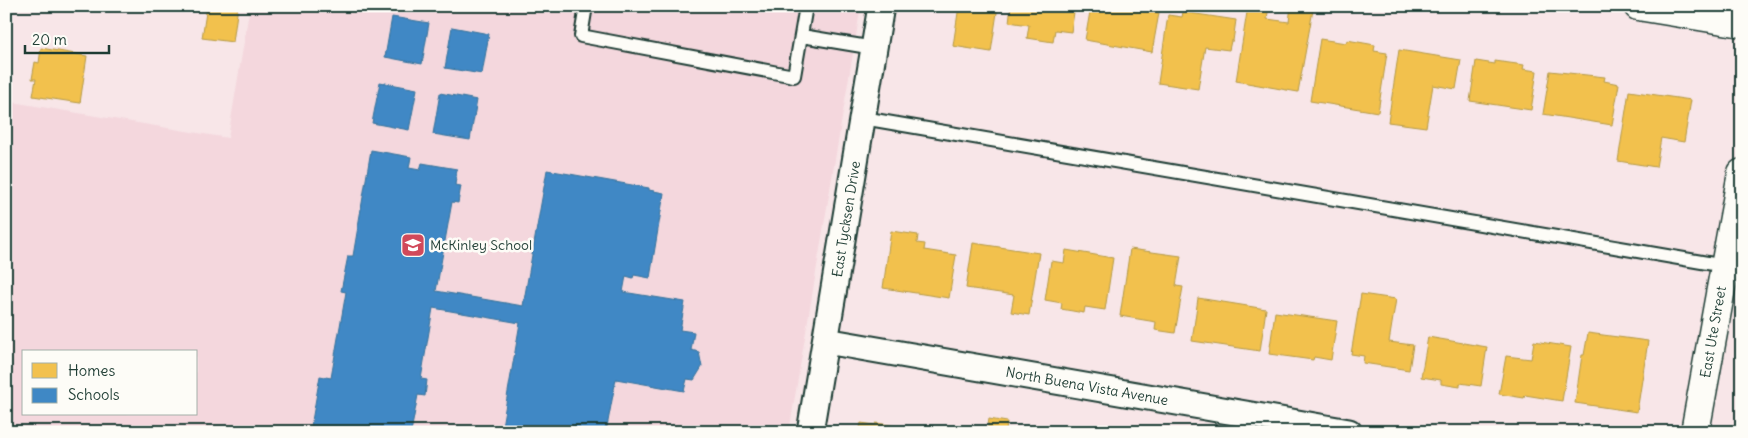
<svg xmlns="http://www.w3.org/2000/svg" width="1748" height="438" font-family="Delius,sans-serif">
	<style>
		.built { fill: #f4d7dd; fill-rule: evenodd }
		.homes { fill: #f2c14e; stroke: #b39946 }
		.schools { fill: #3f88c5; stroke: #35729a }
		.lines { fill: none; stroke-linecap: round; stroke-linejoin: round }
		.lane-casing { stroke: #1f3d34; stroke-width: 16 }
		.street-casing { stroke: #1f3d34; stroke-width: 29 }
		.secondary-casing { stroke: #1f3d34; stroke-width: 31 }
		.lane { stroke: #fdfcf7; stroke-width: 12 }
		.street { stroke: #fdfcf7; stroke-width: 25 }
		.secondary { stroke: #fdfcf7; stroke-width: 28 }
		.labels { text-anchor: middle; stroke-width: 5; stroke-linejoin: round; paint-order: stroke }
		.street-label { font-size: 14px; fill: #1f3d34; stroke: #fdfcf7 }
		.poi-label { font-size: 14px; fill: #1f3d34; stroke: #fdfcf7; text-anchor: start }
	</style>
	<rect width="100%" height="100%" fill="#f8e6e8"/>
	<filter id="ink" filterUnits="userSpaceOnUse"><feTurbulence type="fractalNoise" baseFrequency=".02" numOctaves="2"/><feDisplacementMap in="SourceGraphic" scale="10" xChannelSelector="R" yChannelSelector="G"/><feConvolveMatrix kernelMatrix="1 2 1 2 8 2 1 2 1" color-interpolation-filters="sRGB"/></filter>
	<g filter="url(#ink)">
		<path class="built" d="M250,6H861L789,432H6V101L228,138ZM24,352H196V414H24Z"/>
		<path class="homes" d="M207,6H238L233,42L202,38Z
			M959,6H998L991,52L953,46Z
			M1011,6H1075L1071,32L1055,30L1053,42L1027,38L1029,25L1009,22Z
			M1091,6H1140L1145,7V10L1159,13L1152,52L1085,40Z
			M1248,6H1269L1267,19L1289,22L1291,6L1313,10L1298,92L1236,81Z
			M1183,12L1236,20L1233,41H1231L1229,50L1205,47L1198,89L1158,83L1168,15L1182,17Z
			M1320,39L1346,43L1347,40L1375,45L1374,51L1387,53L1378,112L1310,101Z
			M41,48L87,56L80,103L33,96L36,79H32L35,62L39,63Z
			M1399,50L1461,60L1456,89L1433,85L1426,127L1388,122Z
			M1476,61L1495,64V61L1524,65L1523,69L1537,71L1531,110L1470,101Z
			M1550,71L1605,77L1604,81L1619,84L1612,125L1543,114Z
			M1629,91L1691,100L1684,142L1661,138L1656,167L1618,161Z
			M891,231L918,235L917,243L925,244L924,250L956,255L949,298L883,288Z
			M973,243L1039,253L1029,315L1011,312L1014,295L966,288Z
			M1130,249L1181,256L1176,286L1183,287L1175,333L1155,330L1156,322L1120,316Z
			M1066,250L1113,258L1105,310L1085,307L1084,313L1061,309L1062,303L1045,300L1051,261L1064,263Z
			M1361,294L1396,299L1389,342L1413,345L1409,370L1363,363L1364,356L1351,354Z
			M1198,298L1266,309L1260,351L1192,341Z
			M1275,312L1337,321L1331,360L1314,357L1313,360L1269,354Z
			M1588,333L1648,341L1637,412L1575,403L1582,355H1584Z
			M1428,337L1487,347L1481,386L1460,383V387L1441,384V380L1421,377Z
			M1534,341L1571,347L1562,401L1525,395L1524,398L1499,394L1506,356L1531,359Z
			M989,419L1007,422L1006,432H987Z
			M861,423L875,425L876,423L903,427V430L911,432H859Z"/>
		<path class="schools" d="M392,17L429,23L422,64L385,57Z
			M452,27L489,34L482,74L445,68Z
			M380,82L417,89L409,130L372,123Z
			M440,93L477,100L470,140L433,134Z
			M371,150L411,157L409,168L420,170L422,163L457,169L455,185L461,186L458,203L452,202L436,291L523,306L547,170L649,188V190L664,193L650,278L634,275L633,278L626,276L623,292L685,302L680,330L694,332L691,350L699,352L702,367L694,380L687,379L684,391L616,379L606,432H501L520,323L433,308L421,379L427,380L425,396L418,395L411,432L404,430L403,432H310L320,376L331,378L346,292L341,291L348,256H353Z"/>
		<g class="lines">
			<g class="lane-casing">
				<path id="lane" d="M586,6L581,36L794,76L806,6
					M802,36L874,48
					M863,118L1725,266"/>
			</g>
			<g class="street-casing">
				<path id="street" d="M826,341L1349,432
					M810,432L881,6"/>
			</g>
			<g class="secondary-casing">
				<path id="secondary" d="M1638,6L1742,23
					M1695,432L1742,173"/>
			</g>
			<use href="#lane" class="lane"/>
			<use href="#street" class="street"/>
			<use href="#secondary" class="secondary"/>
		</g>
	</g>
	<defs>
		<g id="school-square" transform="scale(1.25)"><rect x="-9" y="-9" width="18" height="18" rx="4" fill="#d1495b" stroke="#fdfcf7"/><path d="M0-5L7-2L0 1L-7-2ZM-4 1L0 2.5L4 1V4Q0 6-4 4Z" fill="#fff"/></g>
	</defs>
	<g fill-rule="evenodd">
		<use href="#school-square" x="413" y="245"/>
	</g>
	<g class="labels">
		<g class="street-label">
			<text transform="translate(846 219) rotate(-81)" y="5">East Tycksen Drive</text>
			<text transform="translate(1713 332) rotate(-80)" y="5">East Ute Street</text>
			<text transform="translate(1087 386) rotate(10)" y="5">North Buena Vista Avenue</text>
		</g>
		<g class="poi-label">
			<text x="430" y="250">McKinley School</text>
		</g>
	</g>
	<rect width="1748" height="438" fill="none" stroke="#fdfcf7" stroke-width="25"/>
	<rect x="12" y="12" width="1723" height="413" fill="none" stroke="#1f3d34" stroke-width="2" filter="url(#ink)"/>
	<rect x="22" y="350" width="175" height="65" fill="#fdfcf7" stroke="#a4b0a9"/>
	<rect x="32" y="363" width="25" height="15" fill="#f2c14e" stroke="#a4b0a9"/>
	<text x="68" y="376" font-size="15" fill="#1f3d34">Homes</text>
	<rect x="32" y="388" width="25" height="15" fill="#3f88c5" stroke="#a4b0a9"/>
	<text x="68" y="400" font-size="15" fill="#1f3d34">Schools</text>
	<path d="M25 45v8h84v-8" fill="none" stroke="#1f3d34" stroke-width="2.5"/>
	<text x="32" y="45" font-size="15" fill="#1f3d34" stroke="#fdfcf7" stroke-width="4" paint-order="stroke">20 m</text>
</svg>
